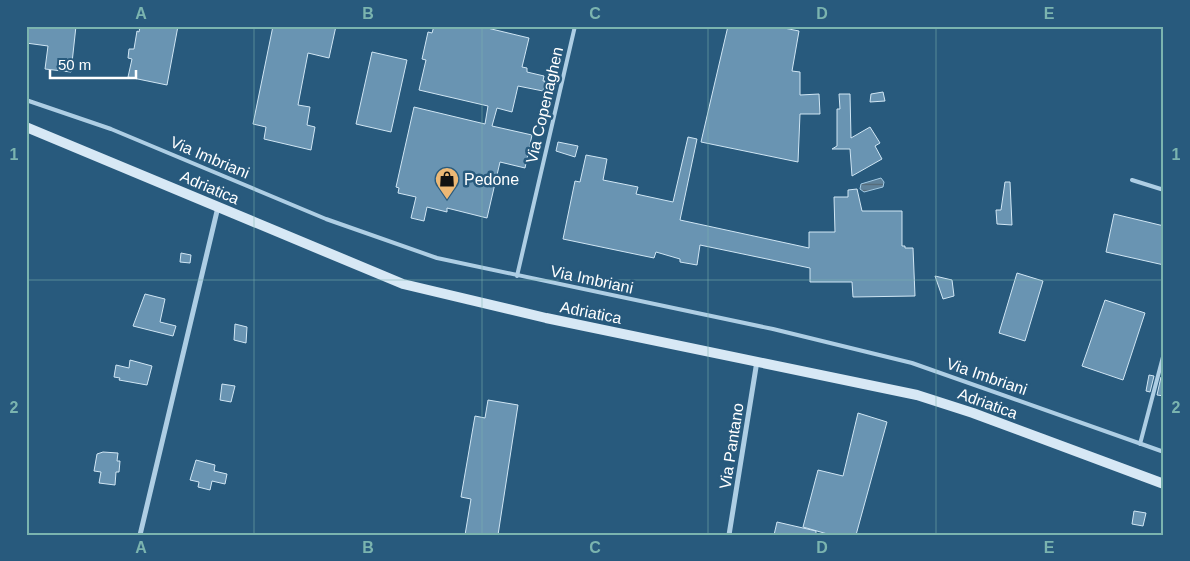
<svg xmlns="http://www.w3.org/2000/svg" width="1190" height="561" font-family="Arial,sans-serif">
	<style>
		.water { fill: url(#water-rules); stroke: #a3cbe5 }
		.building { fill: #6994b2; stroke: #d0e6f4 }
		.lines { fill: none; stroke-linecap: round; stroke-linejoin: round }
		.service { stroke: #aecee4; stroke-width: 4 }
		.minor { stroke: #aecee4; stroke-width: 5 }
		.secondary { stroke: #d7e8f5; stroke-width: 10 }
		.grid { fill: none; stroke: #7bb4af; stroke-width: 1; stroke-opacity: 0.55 }
		.labels { text-anchor: middle; stroke-width: 5; stroke-linejoin: round; paint-order: stroke }
		.street-label { font-size: 16px; fill: #fff; stroke: #285a7d }
		.poi-label { font-size: 16px; fill: #fff; stroke: #285a7d; text-anchor: start }
		.neatline { fill: none; stroke: #7bb4af; stroke-width: 2 }
		.grid-label { font-size: 16px; text-anchor: middle; font-weight: bold; fill: #7bb4af }
	</style>
	<defs>
		<pattern id="water-rules" width="6" height="5" patternUnits="userSpaceOnUse" patternTransform="scale(1.25)"><rect width="6" height="5" fill="#5f829a"/><path d="M0 2.5h6" fill="none" stroke="#566a77"/></pattern>
	</defs>
	<rect width="100%" height="100%" fill="#285a7d"/>
	<path class="water" d="M881,178L884,182L883,187L864,192L860,189L861,184Z"/>
	<path class="building" d="M26,26H76L71,72L45,69L48,46L26,43Z
		M140,26H178L167,85L128,77L132,59L128,58L129,49H134L137,31L139,32Z
		M273,26H336L329,58L308,53L298,105L310,107L307,125L315,127L311,150L264,139L266,127L253,124Z
		M434,26H479L529,38L522,67L527,68V72L544,76L543,81H545L543,91L518,86L512,112L497,108L492,126L532,135L525,168L500,162L487,218L447,208V212L427,207L424,221L411,218L416,197L398,193L399,188L396,187L414,107L485,124L488,106L419,90L426,60L422,59L428,32L432,33Z
		M728,26H774L799,31L792,71L800,72V95L819,94L820,114H800L798,162L701,142Z
		M372,52L407,60L391,132L356,124Z
		M883,92L885,101L870,102L871,94Z
		M839,94H850L851,138L870,127L880,143L875,146L882,159L852,176L850,149H832L837,146V109H840Z
		M688,137L697,139L680,220L809,248V232H835L834,197H848V190L857,189L862,211H902V246H905V248H913L915,296L853,297L852,282H810V268L700,245L697,265L680,262V259L656,252L654,258L563,239L575,181L580,182L586,155L607,159L603,180L638,187L636,194L673,202Z
		M558,142L578,146L575,157L556,151Z
		M1005,182H1010L1012,225L997,224L996,210H1001Z
		M1114,214L1164,226V265L1106,252Z
		M181,253L191,255L190,263L180,262Z
		M1017,273L1043,281L1025,341L999,333Z
		M935,276L952,280L954,296L943,299Z
		M145,294L165,299L160,322L176,326L173,336L133,326Z
		M1105,300L1145,313L1123,380L1082,366Z
		M235,324L247,327L246,343L234,340Z
		M130,360L152,366L147,385L119,380L120,378L114,377L116,365L129,368Z
		M1149,375L1154,376L1150,392L1146,391Z
		M1161,377L1164,378V396L1157,395Z
		M222,384L235,386L231,402L220,400Z
		M488,400L518,405L498,535H465L471,499L461,497L475,416L485,418Z
		M858,413L887,422L856,535H831L803,527L818,470L843,476Z
		M103,452L118,453L117,461H120L119,472H116L115,485L99,483L101,472L94,471L97,454Z
		M196,460L215,465L214,471L227,474L225,484L212,481L210,490L198,487L199,482L190,480Z
		M1134,511L1146,513L1143,526L1132,524Z
		M777,522L816,531V535H774Z"/>
	<g class="lines">
		<path class="service" d="M26,100L111,129L326,219L437,258L773,329L912,363L1164,452
			M1132,180L1164,190
			M517,276L575,26
			M1140,444L1164,353"/>
		<path class="minor" d="M140,535L218,207
			M729,535L757,361"/>
		<path class="secondary" d="M26,127L403,284L546,318L917,395L973,413L1164,484"/>
	</g>
	<path class="grid" d="M254,26V535M482,26V535M708,26V535M936,26V535M26,280H1164"/>
	<defs>
		<g id="shop-pin" transform="scale(1.25)"><path d="M0 17L-7.5 6A9.5 9.5 0 1 1 7.5 6Z" fill="#ecb875" stroke="#285a7d"/><path d="M-5-2.5h2.3a2.7 3.5 0 0 1 5.4 0H5L5.5 6h-11ZM-1.5-2.5h3a1.5 2.3 0 0 0-3 0Z" fill="#111"/></g>
	</defs>
	<g fill-rule="evenodd">
		<use href="#shop-pin" x="447" y="179"/>
	</g>
	<g class="labels">
		<g class="street-label">
			<text transform="translate(544 105) rotate(-77)" y="6">Via Copenaghen</text>
			<text transform="translate(210 157) rotate(23)" y="6">Via Imbriani</text>
			<text transform="translate(210 187) rotate(23)" y="6">Adriatica</text>
			<text transform="translate(592 279) rotate(12)" y="6">Via Imbriani</text>
			<text transform="translate(591 312) rotate(11)" y="6">Adriatica</text>
			<text transform="translate(987 376) rotate(19)" y="6">Via Imbriani</text>
			<text transform="translate(988 403) rotate(20)" y="6">Adriatica</text>
			<text transform="translate(731 446) rotate(-81)" y="6">Via Pantano</text>
		</g>
		<g class="poi-label">
			<text x="464" y="185">Pedone</text>
		</g>
	</g>
	<rect width="1190" height="561" fill="none" stroke="#285a7d" stroke-width="55"/>
	<path d="M50 70v8h86v-8" fill="none" stroke="#ffffff" stroke-width="2.5"/>
	<text x="58" y="70" font-size="15" fill="#ffffff" stroke="#285a7d" stroke-width="4" paint-order="stroke">50 m</text>
	<rect x="28" y="28" width="1134" height="506" class="neatline"/>
	<g class="grid-label">
		<text x="141" y="19">A</text>
		<text x="368" y="19">B</text>
		<text x="595" y="19">C</text>
		<text x="822" y="19">D</text>
		<text x="1049" y="19">E</text>
		<text x="14" y="160">1</text>
		<text x="1176" y="160">1</text>
		<text x="14" y="413">2</text>
		<text x="1176" y="413">2</text>
		<text x="141" y="553">A</text>
		<text x="368" y="553">B</text>
		<text x="595" y="553">C</text>
		<text x="822" y="553">D</text>
		<text x="1049" y="553">E</text>
	</g>
</svg>
